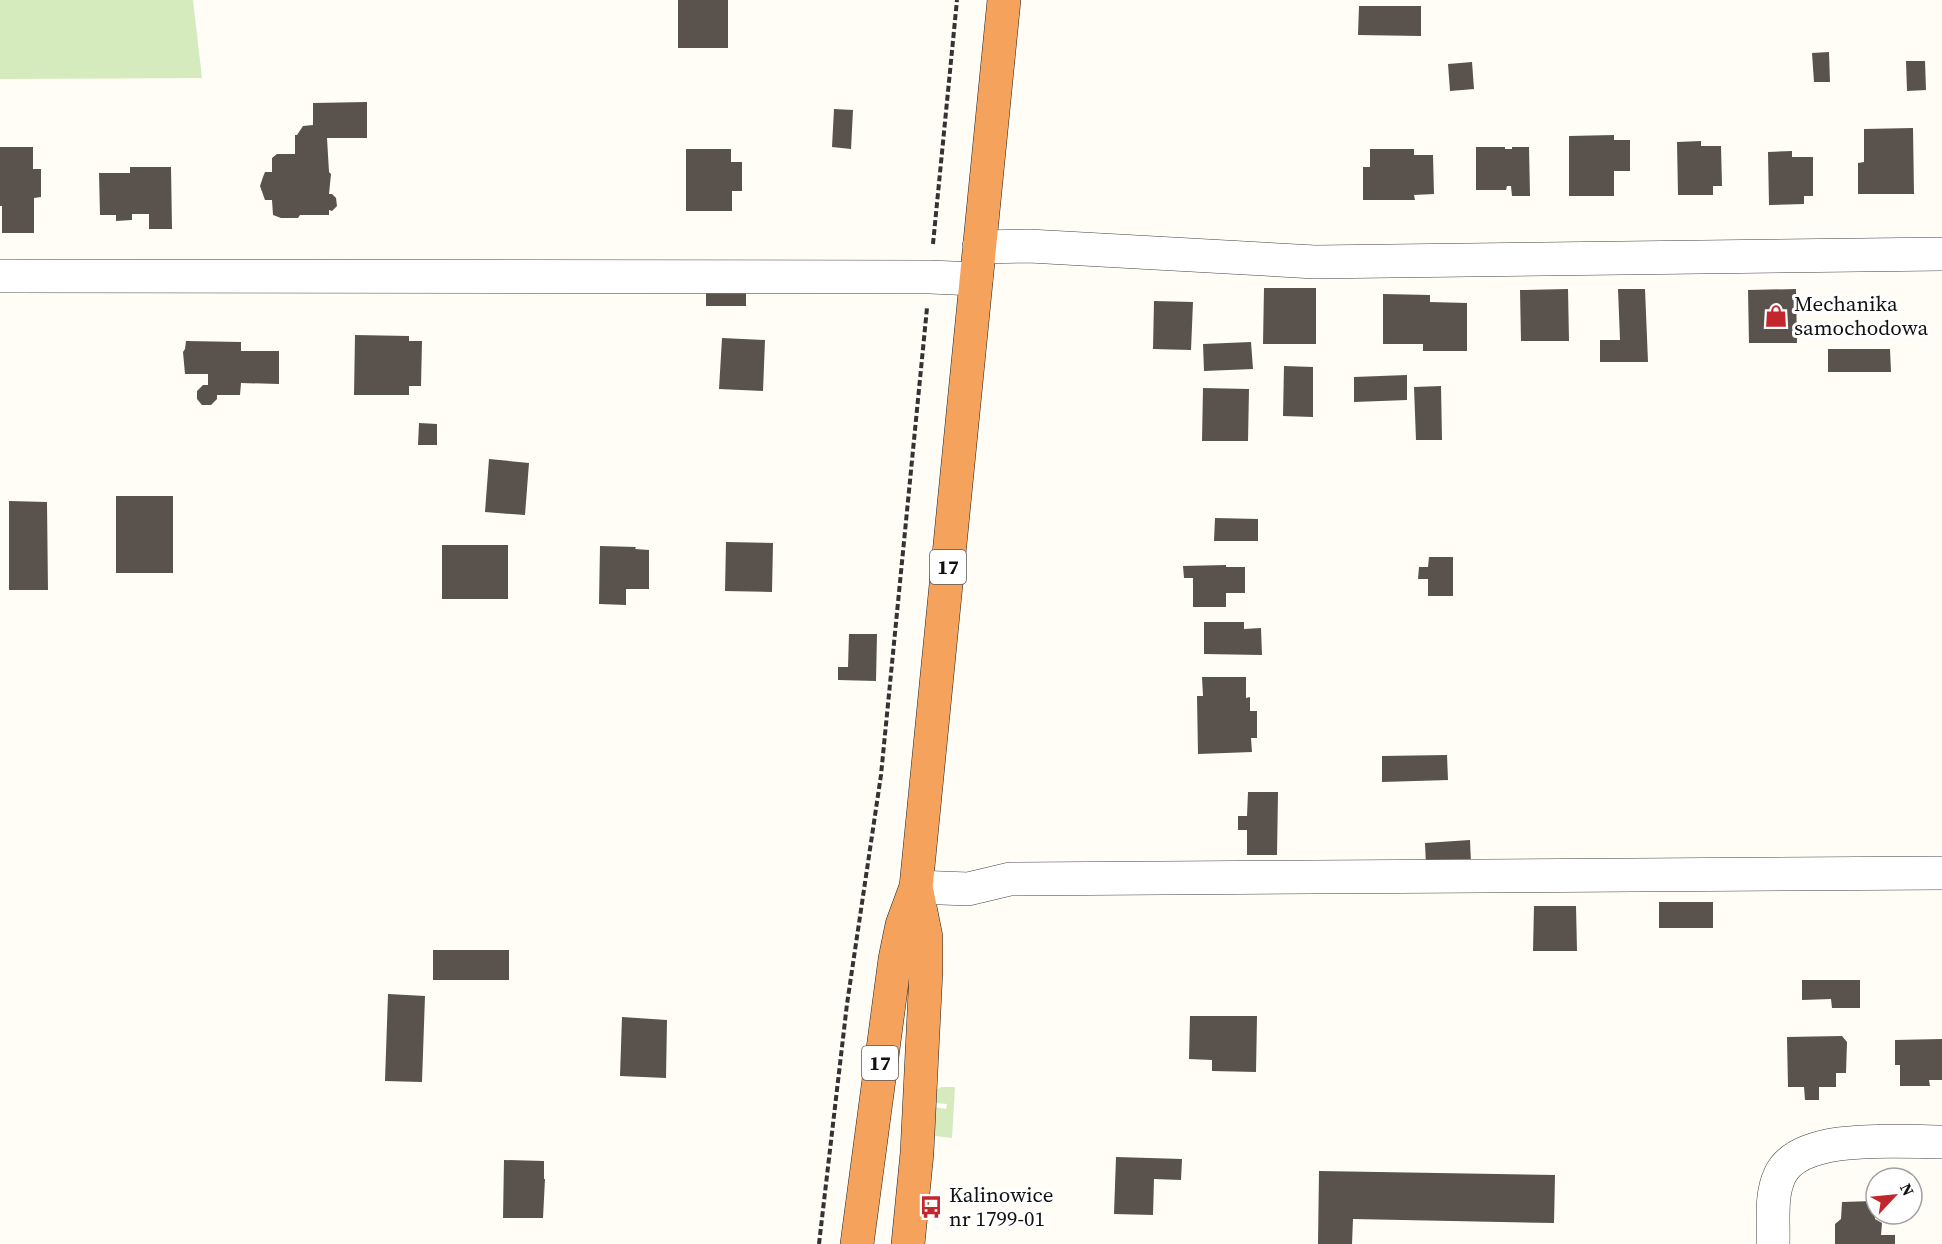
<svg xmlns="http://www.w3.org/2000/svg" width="1942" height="1244" font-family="'Source Serif 4',serif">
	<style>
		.green { fill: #d5ebbd }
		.building { fill: #5a524d }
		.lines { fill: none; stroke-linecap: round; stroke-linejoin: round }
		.minor-casing { stroke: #444; stroke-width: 34 }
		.highway-casing { stroke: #222; stroke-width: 34 }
		.path { stroke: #333; stroke-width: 4; stroke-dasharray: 6 3; stroke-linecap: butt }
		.minor { stroke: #fff; stroke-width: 33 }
		.highway { stroke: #f5a25d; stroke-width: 33 }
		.labels { text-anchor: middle; stroke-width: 6; stroke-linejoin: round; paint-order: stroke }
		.shield { fill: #fff; stroke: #585858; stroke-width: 1.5 }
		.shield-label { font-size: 20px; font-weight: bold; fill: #111 }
		.poi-label { font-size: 21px; fill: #111; stroke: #fff; text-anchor: start }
	</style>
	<rect width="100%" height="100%" fill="#fffdf5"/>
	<path class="green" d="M0,0H193L202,78L0,79Z
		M942,1087H955L952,1138L935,1136L934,1107L946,1109L947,1104L936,1103L937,1089Z"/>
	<path class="building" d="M678,0H728V48H678Z
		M1359,6H1421V36L1358,35Z
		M1829,52L1830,82H1814L1812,53Z
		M1906,61H1925L1926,90L1907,91Z
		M1472,62L1474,89L1450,91L1448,64Z
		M367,102V138H327L329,172L331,174L329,194H332L336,198L337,206L332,211L329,210V215H300L298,218H281L273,215L272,200H265L260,186L263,177L265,172H272V158L277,154H295V135H297L303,126L313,125V103Z
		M834,109L853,110L851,149L832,147Z
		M1913,128L1914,194H1858V163L1864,162V129Z
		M1614,135V140H1630V171H1614V196H1569V136Z
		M1701,141V146H1721L1722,186H1713V195H1678L1677,142Z
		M0,147H33V169H41V197L34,198V233H2V206H0Z
		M1476,147H1505V149H1512V147H1529L1530,196H1512L1511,186H1507L1506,190H1476Z
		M686,149H731V162H742V191H732V211H686Z
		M1370,149H1414V155H1433L1434,194L1414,195L1415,200H1363V167H1370Z
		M1792,151V157H1813V196H1804V204L1769,205L1768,152Z
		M130,167H171L172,229H149V214H132V220L116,221V215H100L99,173H130Z
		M706,279L746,280V306H706Z
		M1264,288H1316V344H1263Z
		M1568,289L1569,341H1521L1520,290Z
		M1618,289H1645L1648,362H1600V340H1620Z
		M1796,289L1797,343H1749L1748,290Z
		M1383,294L1430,295V302L1467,303V351H1423V344H1383Z
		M1154,301L1193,302L1191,350L1153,349Z
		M355,335L409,336V341H422L421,386H409V395H354Z
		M722,338L765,340L763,391L719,389Z
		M186,341L241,342V351H279V384L241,383L240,395H217V399L211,405H202L197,399V391L203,385H208V374H185L183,352L185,349Z
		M1251,342L1253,369L1204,371L1203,344Z
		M1828,349H1890L1891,372H1828Z
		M1284,366L1313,367V417L1283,416Z
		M1407,375V400L1354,402V377Z
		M1441,386L1442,440H1416L1414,387Z
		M1203,388L1249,389L1248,441H1202Z
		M419,423L437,424V445H418Z
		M489,459L529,463L525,515L485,512Z
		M116,496H173V573H116Z
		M9,501L47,502L48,590H9Z
		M1215,518L1258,519V541H1214Z
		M726,542L773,543L772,592L725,591Z
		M442,545H508V599H442Z
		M600,546L636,547L635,549L649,550V589H626V605L599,604Z
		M1429,557H1453V596H1428V579H1418L1419,567H1428Z
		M1226,565V567H1245V593H1226V607H1193V578H1184L1183,566Z
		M1204,622H1244V629L1261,628L1262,655L1204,654Z
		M849,634H877L876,681L838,680V667H848Z
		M1202,677H1246V698L1250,697V711H1257V738H1251L1252,752L1198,754L1197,696H1203Z
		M1447,755L1448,780L1382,782V756Z
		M1248,792H1278L1277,855H1247V830H1238V816H1247Z
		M1470,840L1471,863L1426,866L1425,843Z
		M1659,902H1713V928H1659Z
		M1534,906H1576L1577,951H1533Z
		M433,950H509V980H433Z
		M1802,980H1860V1008H1832L1831,999L1802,1000Z
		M388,994L425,996L422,1082L385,1081Z
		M1190,1016H1257L1256,1072L1212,1071V1060L1189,1059Z
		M622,1017L667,1020L666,1078L620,1076Z
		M1842,1036L1847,1042L1846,1073H1836V1087H1819V1100H1805L1804,1087H1788L1787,1037Z
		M1942,1039V1080H1929L1930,1086H1900V1065H1895V1040Z
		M1116,1157L1182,1159L1181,1180L1154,1179L1153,1215L1114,1214Z
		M504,1160L544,1161V1179H545L543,1218H503Z
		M1319,1171L1555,1175L1554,1223L1353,1219L1352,1244H1318Z
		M1874,1201L1875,1219L1882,1223L1881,1235H1895V1244H1835V1224L1841,1219L1842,1202Z"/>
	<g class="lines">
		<g class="minor-casing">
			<path id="minor" d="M979,247L1029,246L1315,262L1942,254
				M0,276L930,277L976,279
				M916,887L968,889L1010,879L1942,873
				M1773,1244C1774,1221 1770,1196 1780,1175C1800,1132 1901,1142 1942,1142"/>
		</g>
		<g class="highway-casing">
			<path id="highway" d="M857,1244L895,959L902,925L916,887L1004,0
				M908,1244L917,1153L926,971V937L916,887"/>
		</g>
		<path class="path" d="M933,244L957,0
			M819,1244L847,1004L881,775L927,308"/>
		<use href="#minor" class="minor"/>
		<use href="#highway" class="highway"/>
	</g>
	<defs>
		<g id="shop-bare" transform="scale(1.8)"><path d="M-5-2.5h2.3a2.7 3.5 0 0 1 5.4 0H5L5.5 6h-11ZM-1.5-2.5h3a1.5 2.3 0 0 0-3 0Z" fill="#c4262e" stroke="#fff" stroke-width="2.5" paint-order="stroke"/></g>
		<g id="bus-bare" transform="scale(1.8)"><path d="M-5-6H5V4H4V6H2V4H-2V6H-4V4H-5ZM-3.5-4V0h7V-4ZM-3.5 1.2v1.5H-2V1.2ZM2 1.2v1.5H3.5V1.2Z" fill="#c4262e" stroke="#fff" stroke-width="2.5" paint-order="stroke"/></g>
	</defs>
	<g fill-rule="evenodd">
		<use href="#shop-bare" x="1776" y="316"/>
		<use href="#bus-bare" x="931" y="1207"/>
	</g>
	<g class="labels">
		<g class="shield">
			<rect x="930" y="550" width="36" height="34" rx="4.5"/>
			<rect x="862" y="1046" width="36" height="34" rx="4.5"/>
		</g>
		<g class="shield-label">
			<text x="948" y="574">17</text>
			<text x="880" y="1070">17</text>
		</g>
		<g class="poi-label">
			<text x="1794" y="311">Mechanika<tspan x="1794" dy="24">samochodowa</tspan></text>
			<text x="949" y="1202">Kalinowice<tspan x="949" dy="24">nr 1799-01</tspan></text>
		</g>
	</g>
	<g transform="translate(1894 1196) rotate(64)"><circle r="28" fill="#ffffff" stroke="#a0a0a0" stroke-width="1.5"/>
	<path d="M0-4.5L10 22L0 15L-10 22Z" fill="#c4262e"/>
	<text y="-9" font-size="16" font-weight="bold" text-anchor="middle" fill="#111111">N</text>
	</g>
</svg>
